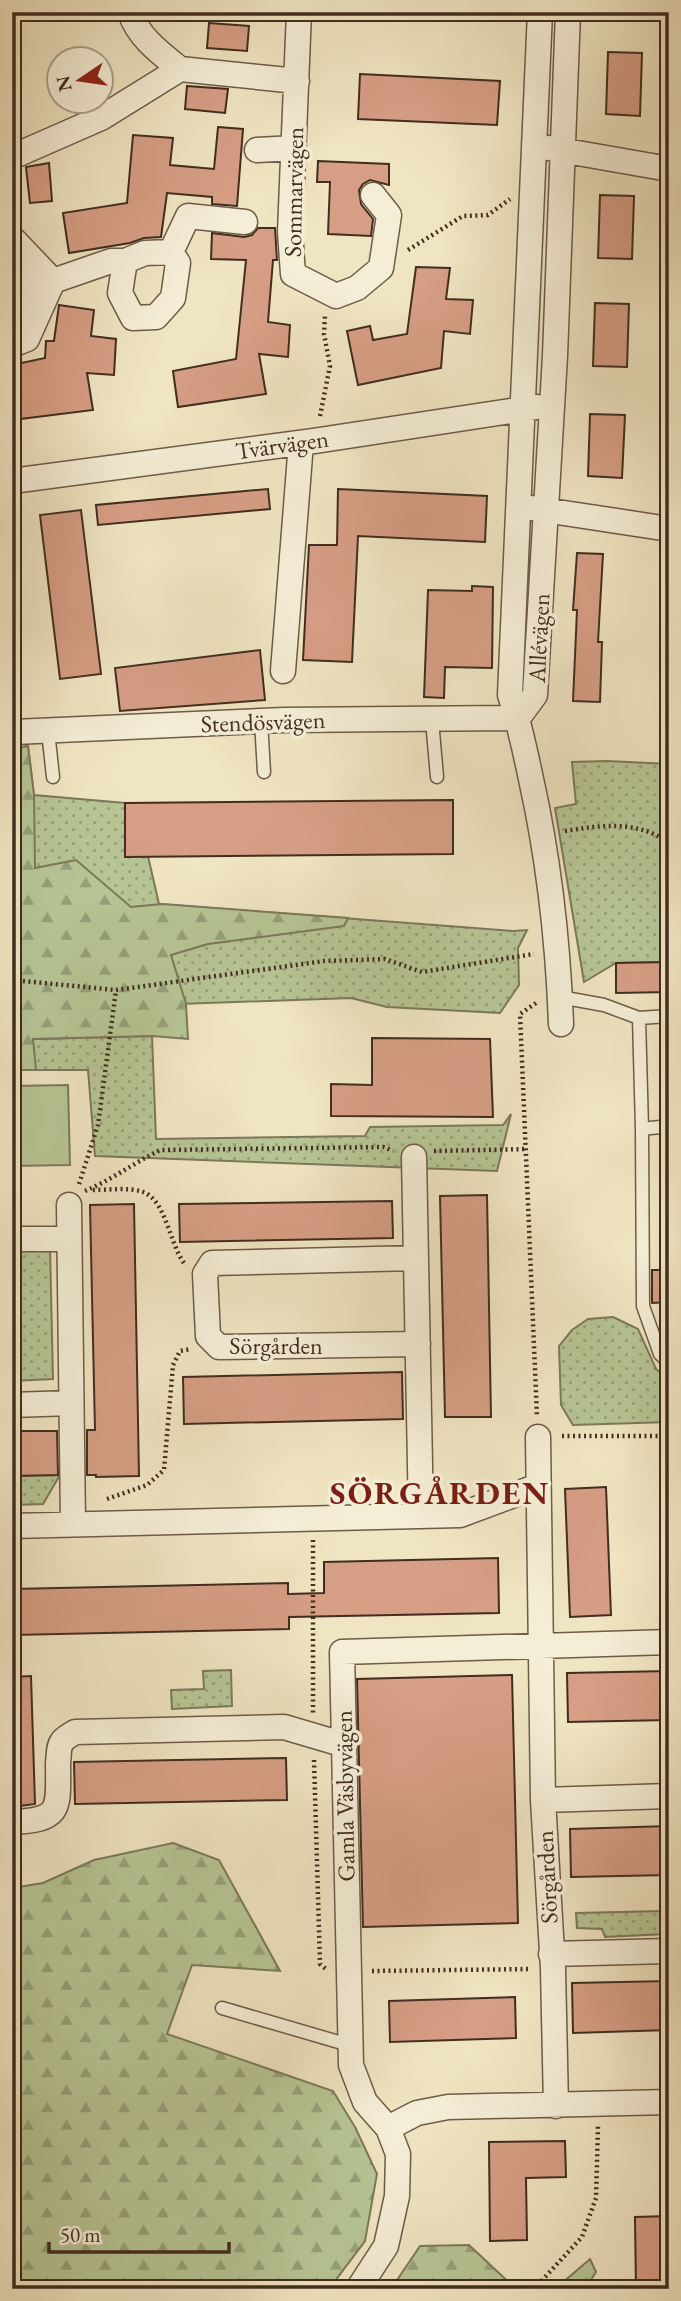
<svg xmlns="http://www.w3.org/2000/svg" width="681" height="2301" font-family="'EB Garamond',serif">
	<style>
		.grass { fill: url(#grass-dots); stroke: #7c795a; stroke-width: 2 }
		.forest { fill: url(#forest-firs); stroke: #7c795a; stroke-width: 2 }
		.pitch { fill: #b7c595; stroke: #7c795a; stroke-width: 2 }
		.building { fill: #d69e85; stroke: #422d20; stroke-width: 2 }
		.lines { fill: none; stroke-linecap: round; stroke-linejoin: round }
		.lane-casing { stroke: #6e5b48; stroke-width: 15 }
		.street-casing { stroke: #6e5b48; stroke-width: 27 }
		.path { stroke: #422d20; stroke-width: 4.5; stroke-dasharray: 2 3.5; stroke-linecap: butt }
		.lane { stroke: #f5eed7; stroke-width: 12 }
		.street { stroke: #f5eed7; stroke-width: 24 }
		.labels { text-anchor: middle; stroke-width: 7; stroke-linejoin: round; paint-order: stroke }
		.street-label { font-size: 24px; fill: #422d20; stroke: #f5eed7 }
		.district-label { font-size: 32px; font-weight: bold; letter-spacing: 2px; fill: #7a1f14; stroke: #f5eed7 }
	</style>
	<defs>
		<pattern id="grass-dots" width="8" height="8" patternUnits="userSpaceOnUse" patternTransform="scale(1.75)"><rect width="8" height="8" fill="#b7c595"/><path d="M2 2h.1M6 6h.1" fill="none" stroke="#96a079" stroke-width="1.8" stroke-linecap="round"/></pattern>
		<pattern id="forest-firs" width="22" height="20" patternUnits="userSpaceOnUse" patternTransform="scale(1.75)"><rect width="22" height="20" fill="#b7c595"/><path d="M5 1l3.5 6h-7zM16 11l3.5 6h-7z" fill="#96a079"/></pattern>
	</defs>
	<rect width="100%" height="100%" fill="#f0e5c2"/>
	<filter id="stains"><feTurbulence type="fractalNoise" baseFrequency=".00286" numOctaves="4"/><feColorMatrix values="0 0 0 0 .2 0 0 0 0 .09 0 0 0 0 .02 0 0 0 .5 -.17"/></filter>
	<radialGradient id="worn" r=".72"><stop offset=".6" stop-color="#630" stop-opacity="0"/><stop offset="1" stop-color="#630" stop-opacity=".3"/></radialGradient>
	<path class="grass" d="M28,746L34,795L125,803V856H148L159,904L512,931L527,930L518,948L519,985L500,1013L387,1007L351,998L151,1005L33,1039L152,1036L156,1139L365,1136L370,1127L503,1125L511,1114L497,1171L95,1156L88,1070H12V749Z
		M607,761L669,764V962L616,963L584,982L555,808L576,804L572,762Z
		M50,1248L53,1379L12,1381V1251Z
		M613,1317L638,1329L656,1369L669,1380V1422L573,1425L561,1405L559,1346L572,1330L588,1319Z
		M60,1475L43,1504L12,1505V1476Z
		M231,1670L232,1706L172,1709L171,1690L204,1689L203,1671Z
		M664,1911L666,1934L605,1937L602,1929L577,1928L576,1913Z"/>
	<path class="forest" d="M28,746L34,795L35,868L76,860L131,907L162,904L348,918L344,926L208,944L171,955L186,1004L188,1039L152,1036L33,1039L36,1070H12V749Z
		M173,1843L219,1860L280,1971L192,1965L167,2034L333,2091L355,2127L377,2174L365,2241L329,2289H12V1888L43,1883L94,1860Z
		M469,2245L516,2289H391L420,2246Z
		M590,2259L596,2272L585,2289H555Z"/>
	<path class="pitch" d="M68,1085L70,1165L12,1166V1086Z"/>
	<path class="building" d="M209,23L249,26L247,51L207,48Z
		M608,52L642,53L640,116L606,114Z
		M360,74L500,81L497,125L358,119Z
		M187,86L228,89L225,113L185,109Z
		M218,127L243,129L237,206L212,204V197L167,193L161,237L144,238L130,243L69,253L63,213L127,203L133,135L173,138L170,165L214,169Z
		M318,161L389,164V185L370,180L363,184L359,190L361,204L373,219L371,236L328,234L330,182H317Z
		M49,163L52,201L30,203L26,167Z
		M600,195L634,196L632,259L598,258Z
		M258,228H275L277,260H273L268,322L290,325L288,357L259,354L266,394L178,407L173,371L236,359L246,260L211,259L212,233L244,237L252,235Z
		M416,267L450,268L446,299L473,300L470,334L444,331L441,368L358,385L347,331L370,326L373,340L407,334Z
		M595,303L629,304L627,367L593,366Z
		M59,305L94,310L91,336L116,339L114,375L87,373L93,410L12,420V365L45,358L46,341H54Z
		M590,414L625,415L622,478L588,476Z
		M268,489L270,509L98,525L96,505Z
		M338,489L487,496L485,542L358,536L352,662L303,660L309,545H337Z
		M81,510L101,674L60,679L40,515Z
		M577,553L603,554L598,642H602L600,702L573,701L577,610H573Z
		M472,586L493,587L492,668L445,667L444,698L424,697L428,590L472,591Z
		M260,650L265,700L120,711L115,668Z
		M453,800V854L125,857V803Z
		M669,962V992L616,993V963Z
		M372,1038L490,1039L493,1117L331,1116V1084L372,1085Z
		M487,1195L491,1417H445L440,1196Z
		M392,1201L393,1238L180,1242L179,1204Z
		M134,1204L139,1476L96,1477V1475H87V1430H95L90,1205Z
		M652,1270H669V1302L652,1303Z
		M402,1372L403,1419L184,1424L183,1377Z
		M12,1431H57L58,1475L12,1476Z
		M606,1487L611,1615L570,1617L565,1489Z
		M498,1558L499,1613L289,1617V1629L12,1635V1589L288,1583V1594L324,1593V1562Z
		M669,1671V1720L568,1722L567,1673Z
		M512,1675L518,1923L363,1927L357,1679Z
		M31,1676L35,1804L12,1807V1677Z
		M286,1758L287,1800L75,1804L74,1762Z
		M669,1826V1875L571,1877L570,1829Z
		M669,1981V2030L573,2033L572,1983Z
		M515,1997L516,2038L390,2042L389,2001Z
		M565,2141L566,2177L526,2178L527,2240L490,2241L489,2142Z
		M669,2216L667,2288H636L635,2217Z"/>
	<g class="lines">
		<g class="lane-casing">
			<path id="lane" d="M432,720L437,777
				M261,721L264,772
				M48,731L53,777
				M560,997L604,1005L639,1018L642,1129L643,1306L660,1354L669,1363
				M639,1018L669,1016
				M642,1129L669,1126
				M222,2008L349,2045"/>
		</g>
		<g class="street-casing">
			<path id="street" d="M130,12C138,37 160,53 180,69
				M299,12L290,232L293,274L336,296L357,288L381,268L389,215L373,195
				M540,12L510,695C519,722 525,750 531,779C549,860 558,941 561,1024
				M549,148L669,169
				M257,150L294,148
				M12,157L101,118L180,69L297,81
				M14,243L27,287V331
				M171,252L188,216L245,222
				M53,281L111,261H125L120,293L133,318L156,317L173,298L178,263L171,252L145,253L125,261
				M12,345L27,339L53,281L13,239
				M12,481L314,441L537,407
				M531,508L669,529
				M283,671L301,443
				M518,718L535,695L555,356L568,12
				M14,732L284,720L518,718
				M414,1157L421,1516
				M69,1205L73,1524
				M12,1239H69
				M416,1258L212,1263L205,1274L208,1336L219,1347L418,1344
				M12,1405L71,1403
				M538,1437L543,1800L553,1969L556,2106
				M12,1526L460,1515L538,1486
				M543,1800L669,1796
				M12,1822C63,1820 58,1808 58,1763C59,1757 58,1747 62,1742C64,1738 71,1735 75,1732L284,1727L345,1745
				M551,1954L669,1951
				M388,2128L417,2113L448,2107L669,2102
				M358,2289L386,2246L397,2196L398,2154L388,2128L365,2102L351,2065L342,1652L669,1642"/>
		</g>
		<path class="path" d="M408,250L463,216L488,215L510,199
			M320,416L330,366L324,334L325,315
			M565,831C601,825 638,820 669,843
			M12,858L18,839L15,754
			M12,980L116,990L324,961L385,959L422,972L534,954
			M536,1003L520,1014L537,1417
			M434,1151L526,1149
			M79,1184L98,1125L116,990
			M93,1190C109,1190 129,1187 143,1192C166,1200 170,1245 184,1263
			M85,1191C111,1180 134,1163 160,1150L384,1147L393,1151
			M562,1436H669
			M107,1499L147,1485L164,1470L173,1365L180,1351L191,1349
			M313,1540V1713
			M314,1760L320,1964L326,1969
			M372,1971L531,1969
			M534,2289L582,2237L596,2198L598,2126"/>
		<use href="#lane" class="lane"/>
		<use href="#street" class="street"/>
	</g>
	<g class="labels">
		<g class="street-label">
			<text transform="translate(294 192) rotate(-89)" y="8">Sommarvägen</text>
			<text transform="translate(282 445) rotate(-8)" y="8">Tvärvägen</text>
			<text transform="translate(539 638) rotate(-87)" y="8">Allévägen</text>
			<text transform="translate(263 722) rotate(-2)" y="8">Stendösvägen</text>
			<text x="276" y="1354">Sörgården</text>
			<text transform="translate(345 1796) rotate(-91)" y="8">Gamla Väsbyvägen</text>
			<text transform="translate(547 1877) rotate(-93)" y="8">Sörgården</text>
		</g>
		<g class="district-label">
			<text x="440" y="1504">SÖRGÅRDEN</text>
		</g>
	</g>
	<rect width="681" height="2301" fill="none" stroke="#f0e5c2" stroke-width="42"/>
	<rect x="14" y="14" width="653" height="2273" fill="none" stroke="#422d20" stroke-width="3.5"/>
	<rect x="21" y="21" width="639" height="2259" fill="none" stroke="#422d20" stroke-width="2"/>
	<g transform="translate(80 80) rotate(257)"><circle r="33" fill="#f5eed7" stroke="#ada18e" stroke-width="2"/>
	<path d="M0-5L12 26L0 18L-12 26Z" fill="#8f2418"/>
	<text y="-10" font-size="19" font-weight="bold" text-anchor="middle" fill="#422d20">N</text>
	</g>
	<path d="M49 2242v10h180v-10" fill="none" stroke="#422d20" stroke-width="3.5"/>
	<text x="60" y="2242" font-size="21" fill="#422d20" stroke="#f5eed7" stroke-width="5" paint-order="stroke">50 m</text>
	<rect width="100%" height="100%" filter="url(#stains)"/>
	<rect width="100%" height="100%" fill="url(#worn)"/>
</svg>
